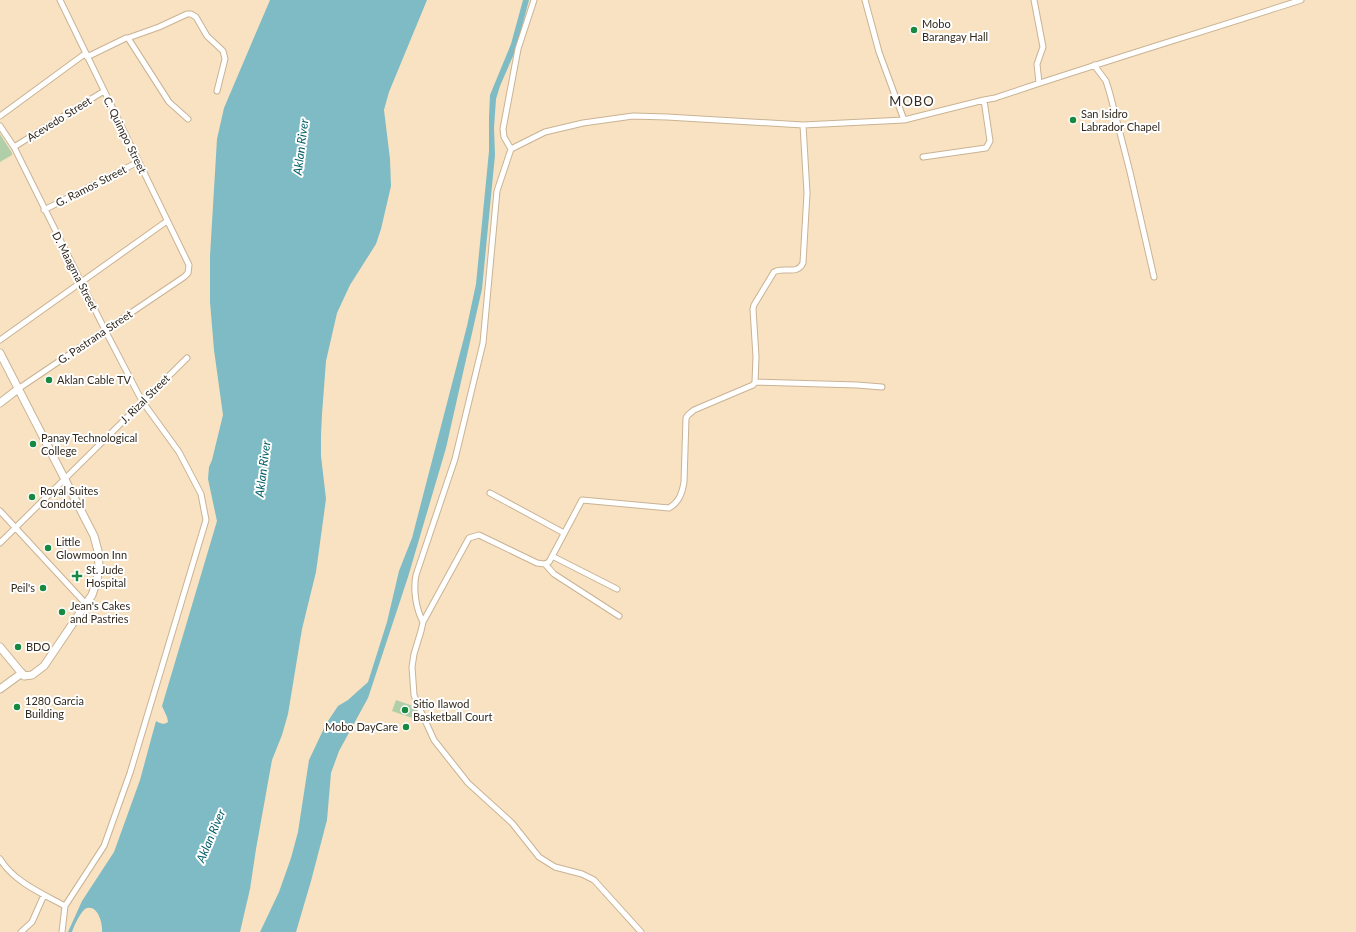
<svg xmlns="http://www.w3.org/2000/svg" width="1356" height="932" font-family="Lato,sans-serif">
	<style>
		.green { fill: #b0cfa9 }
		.water { fill: #7ebbc4 }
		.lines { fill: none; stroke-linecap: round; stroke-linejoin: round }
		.street-casing { stroke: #c9b394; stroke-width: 7 }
		.secondary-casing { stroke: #c9b394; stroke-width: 9 }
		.street { stroke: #fff; stroke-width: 5 }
		.secondary { stroke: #fff; stroke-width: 7 }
		.poi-dot { fill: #188941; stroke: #fff; stroke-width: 1.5 }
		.labels { text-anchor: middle; stroke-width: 4; stroke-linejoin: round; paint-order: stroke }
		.poi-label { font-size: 11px; fill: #32291d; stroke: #fff; text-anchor: start }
		.street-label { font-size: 11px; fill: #32291d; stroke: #fff }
		.water-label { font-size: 12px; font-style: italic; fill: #025f68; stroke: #fff }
		.quarter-label { font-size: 13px; letter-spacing: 1px; fill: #32291d; stroke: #fff }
	</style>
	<rect width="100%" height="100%" fill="#f8e2c1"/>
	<path class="green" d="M0,134L12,153V155L0,162Z
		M396,700L419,708L415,719L392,711Z"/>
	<path class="water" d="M270,0H427L389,92L384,110L390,159L391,186L381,229L376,244L350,285L337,313L326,361L322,414L321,435V456L326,499L316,572L302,629L288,714L282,735L272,760L256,849L250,889L240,932H102C103,924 98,905 87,908C81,910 74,926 72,932H68L82,901L114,852L140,780L156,721C161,724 164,725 168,722L167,717L162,706L217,521L208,479L209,467L212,460L223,415L214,350L210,302V256L217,139L224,108Z
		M523,0H529L516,49L500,86L496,99L494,128L495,155L482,289L446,448L408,577L368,698L339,751L331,773L327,820L311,881L296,932H260L279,892L291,858L298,832L309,760L326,724L338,706L348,700L368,682L387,622L399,571L412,538L467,326L476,284L489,151V117L490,95L511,44Z"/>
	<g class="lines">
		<g class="street-casing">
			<path id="street" d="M865,0L879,52L904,120
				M1034,0L1043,47L1037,64L1039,83
				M128,38L159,27L187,14H191L196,17L207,36L223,51L225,59L217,91
				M87,57L126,38H128L169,102L188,119
				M1094,65L1106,81L1110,94L1130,172L1154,277
				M0,116L86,53
				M0,126L14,147L105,330L142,401L179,452L201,494L206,520L130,773L104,846L65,906L62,932
				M14,147L104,91
				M511,149L504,137L503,129L518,49L534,0
				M923,157L986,148L990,141L984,100
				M44,210L138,162
				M0,340L167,221
				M755,382L857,385L882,387
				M18,389L184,277L188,273L189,265L60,0
				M490,493L564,533
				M0,511L86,604
				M0,543L187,358
				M552,556L617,589
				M545,564L554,574L619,616
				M423,622C416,609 413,590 416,575L455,459L483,343L497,191L511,149L545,132L583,123L633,116L667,117L803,125L904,120L984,100L995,98C1096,64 1199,33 1301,0
				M0,859C14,882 43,894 65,906
				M21,932L32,922L44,895
				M641,932L594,880L582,874L555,867L539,857L512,823L468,783L434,740L417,703L414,695L412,667L414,654L421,631L423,622L469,538L479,535L537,563L545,564L549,562L582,500L669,508C679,502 682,494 684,482L686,418L688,415L694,410L753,385L755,382L756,357L753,309L754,305L774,272C783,266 797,276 803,263L807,193L803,125"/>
		</g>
		<g class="secondary-casing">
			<path id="secondary" d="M0,353L94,536L98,551L99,567L97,580L92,595L44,666L32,675L24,676L0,647
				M0,403L18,389
				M0,689L22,673"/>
		</g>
		<use href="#street" class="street"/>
		<use href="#secondary" class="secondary"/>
	</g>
	<g class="poi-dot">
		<circle cx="914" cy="30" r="4"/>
		<circle cx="1073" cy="120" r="4"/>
		<circle cx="49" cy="380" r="4"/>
		<circle cx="33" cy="444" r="4"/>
		<circle cx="32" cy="497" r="4"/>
		<circle cx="48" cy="548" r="4"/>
		<path d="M75 570h4v4h4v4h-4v4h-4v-4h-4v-4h4z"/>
		<circle cx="43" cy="588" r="4"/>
		<circle cx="62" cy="612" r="4"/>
		<circle cx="18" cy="647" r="4"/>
		<circle cx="17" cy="707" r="4"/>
		<circle cx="405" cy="710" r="4"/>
		<circle cx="406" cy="727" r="4"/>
	</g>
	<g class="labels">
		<g class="poi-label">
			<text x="922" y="28">Mobo<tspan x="922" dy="13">Barangay Hall</tspan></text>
			<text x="1081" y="118">San Isidro<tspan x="1081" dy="13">Labrador Chapel</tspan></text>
			<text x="57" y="384">Aklan Cable TV</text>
			<text x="41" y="442">Panay Technological<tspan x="41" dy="13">College</tspan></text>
			<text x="40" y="495">Royal Suites<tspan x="40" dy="13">Condotel</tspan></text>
			<text x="56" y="546">Little<tspan x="56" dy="13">Glowmoon Inn</tspan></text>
			<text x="86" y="574">St. Jude<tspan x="86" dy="13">Hospital</tspan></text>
			<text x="35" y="592" text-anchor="end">Peil's</text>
			<text x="70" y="610">Jean's Cakes<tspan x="70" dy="13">and Pastries</tspan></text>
			<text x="26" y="651">BDO</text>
			<text x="25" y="705">1280 Garcia<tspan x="25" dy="13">Building</tspan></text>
			<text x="413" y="708">Sitio Ilawod<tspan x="413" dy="13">Basketball Court</tspan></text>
			<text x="398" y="731" text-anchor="end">Mobo DayCare</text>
		</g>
		<g class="street-label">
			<text transform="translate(59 119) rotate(-32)" y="4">Acevedo Street</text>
			<text transform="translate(125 135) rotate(64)" y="4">C. Quimpo Street</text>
			<text transform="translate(91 186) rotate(-27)" y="4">G. Ramos Street</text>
			<text transform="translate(75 271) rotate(63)" y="4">D. Maagma Street</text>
			<text transform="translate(95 337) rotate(-34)" y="4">G. Pastrana Street</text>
			<text transform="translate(145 399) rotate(-45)" y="4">J. Rizal Street</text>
		</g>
		<g class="water-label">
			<text transform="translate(301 147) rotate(-83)" y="4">Aklan River</text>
			<text transform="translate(263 469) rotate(-83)" y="4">Aklan River</text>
			<text transform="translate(211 836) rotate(-67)" y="4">Aklan River</text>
		</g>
		<g class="quarter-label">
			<text x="912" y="106">MOBO</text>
		</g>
	</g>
</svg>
